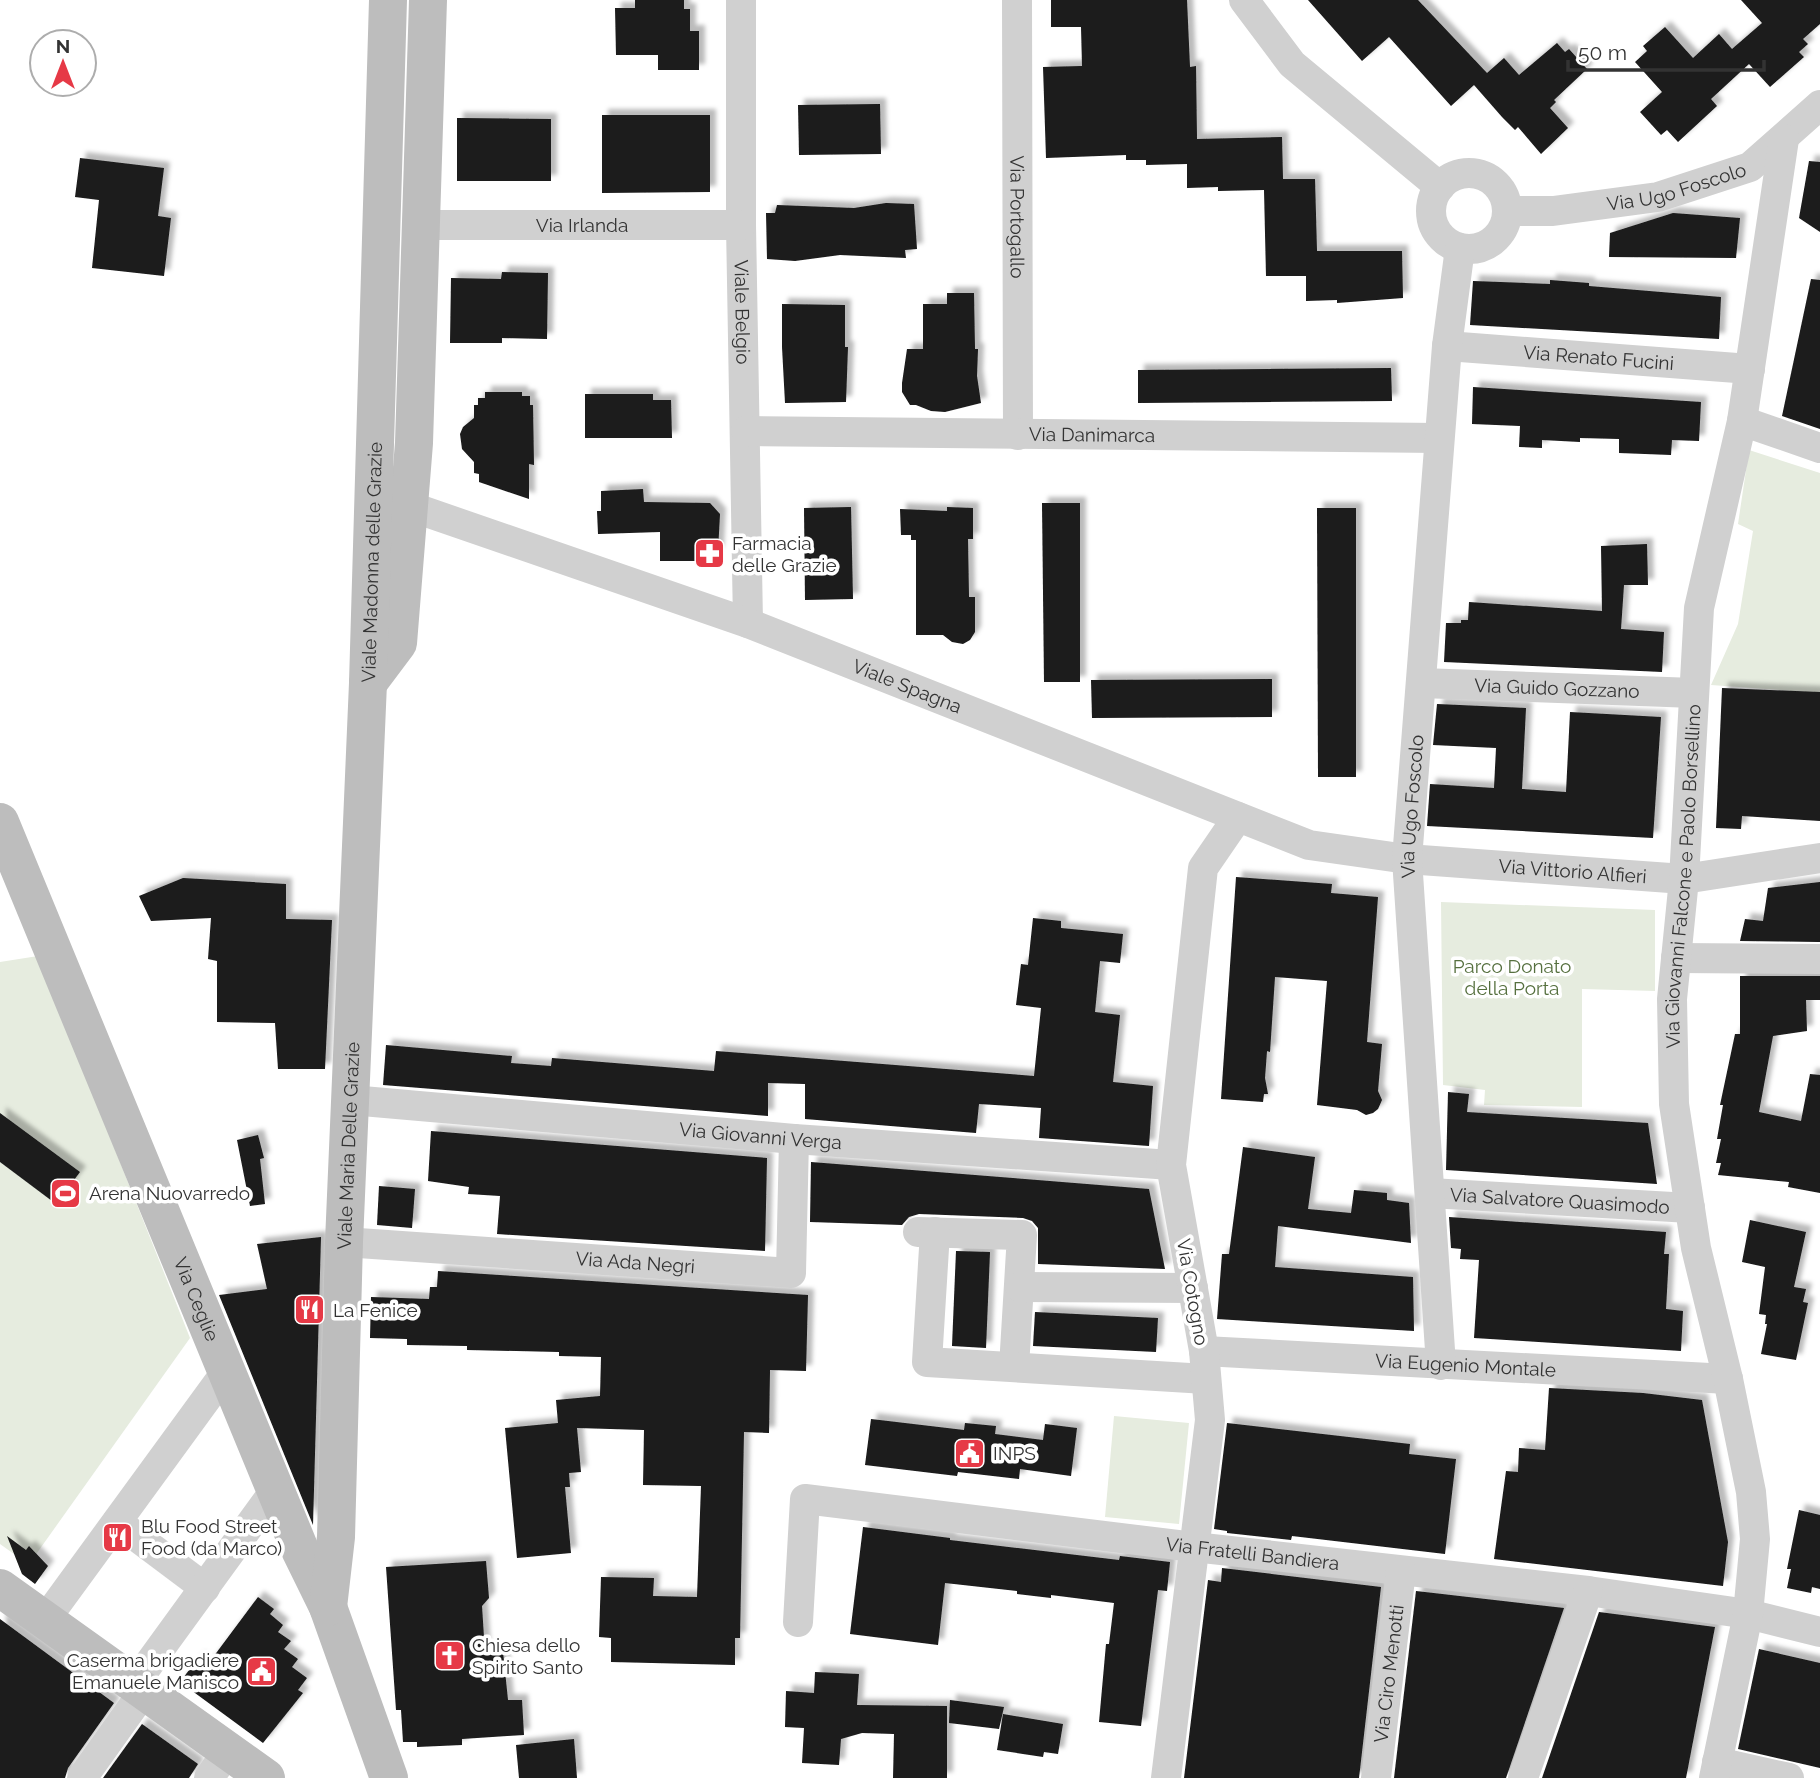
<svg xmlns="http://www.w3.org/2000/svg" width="1820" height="1778" font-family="Raleway,sans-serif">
<defs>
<filter id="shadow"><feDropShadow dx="6" dy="-6" stdDeviation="2" flood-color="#0004"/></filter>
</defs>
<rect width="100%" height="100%" fill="#fff"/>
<g fill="#e6ecdf">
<polygon points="1749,450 1820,473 1820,693 1711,685 1738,624 1753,531 1738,524"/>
<polygon points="1441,902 1655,910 1655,991 1582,989 1582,1107 1484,1105 1485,1090 1443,1085"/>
<polygon points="38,956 190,1338 22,1574 14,1554 0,1544 0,962"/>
<polygon points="1114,1416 1189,1423 1179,1524 1105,1517"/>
</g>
<g fill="#1a1a1a" filter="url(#shadow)">
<polygon points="635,0 684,0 684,9 690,9 690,31 699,31 699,70 658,70 658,55 616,55 615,8 635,8"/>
<polygon points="1051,0 1187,0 1190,67 1196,66 1197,139 1282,137 1283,179 1315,179 1317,251 1402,251 1403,298 1337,303 1337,300 1306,301 1306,276 1266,276 1264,190 1218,191 1218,187 1187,188 1187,164 1146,165 1146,160 1126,160 1126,155 1046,158 1043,67 1082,66 1081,27 1051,27"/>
<polygon points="1308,0 1418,0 1487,73 1504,58 1519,75 1557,43 1565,52 1569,49 1587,69 1554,100 1556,102 1550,108 1568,128 1541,154 1518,127 1515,130 1502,117 1474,85 1451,106 1389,37 1362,61"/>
<polygon points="1741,0 1820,0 1820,24 1803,39 1808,44 1799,52 1804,57 1770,87 1749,64 1711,99 1717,106 1678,142 1667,130 1661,135 1640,112 1662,92 1635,62 1647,51 1643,46 1665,27 1693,58 1719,34 1732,49 1762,23"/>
<polygon points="880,104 881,154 799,155 798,105"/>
<polygon points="602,115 710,115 710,192 602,193"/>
<polygon points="457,118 551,119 551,181 457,181"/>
<polygon points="80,158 164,168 158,216 171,218 164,276 92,268 99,200 75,197"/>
<polygon points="1809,161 1820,162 1820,232 1799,218"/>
<polygon points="886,203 914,204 917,249 905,250 906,258 840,255 795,261 767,259 766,213 775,213 777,205 854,208"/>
<polygon points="1673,213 1740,218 1736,258 1609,257 1610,233"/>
<polygon points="502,272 548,273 547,339 502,338 502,343 450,343 451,278 501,279"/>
<polygon points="1811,279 1820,280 1820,429 1782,416"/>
<polygon points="1550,280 1589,283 1589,286 1721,297 1719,339 1470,325 1473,281 1550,284"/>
<polygon points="947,293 974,293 975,349 978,349 977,376 981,403 945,412 931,411 916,405 910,405 902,392 902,383 907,349 923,349 923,304 947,304"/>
<polygon points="782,304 845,305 845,347 848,347 846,402 785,403 782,347"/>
<polygon points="1391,368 1392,401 1138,403 1138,370"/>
<polygon points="1473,387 1701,402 1699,441 1672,440 1671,455 1619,453 1619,439 1580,438 1580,442 1542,440 1542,448 1519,447 1520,426 1472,424"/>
<polygon points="485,392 522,392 522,396 530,396 530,405 533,405 534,465 529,464 529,499 479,482 479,474 474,473 474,462 462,449 460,434 463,427 474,418 474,405 478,405 478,398 485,398"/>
<polygon points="585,394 653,394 653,400 671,400 672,438 585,438"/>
<polygon points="643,489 644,502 710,503 720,514 718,551 711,561 660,561 660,532 598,534 597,511 601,511 601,491"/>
<polygon points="1042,503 1080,503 1080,682 1044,682"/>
<polygon points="851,507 853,599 805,600 804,508"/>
<polygon points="947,507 973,508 973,539 968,539 969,597 975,597 975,632 970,640 963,644 952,642 943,635 916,635 916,540 911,540 911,535 901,535 900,509 947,511"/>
<polygon points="1317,508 1356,508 1356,777 1318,777"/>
<polygon points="1647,544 1648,585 1624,585 1621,629 1664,632 1662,672 1444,662 1446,623 1461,623 1461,620 1468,620 1469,602 1602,611 1601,546"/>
<polygon points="1272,679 1272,717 1092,718 1091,680"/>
<polygon points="1722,688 1820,692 1820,821 1742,816 1741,829 1716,828"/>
<polygon points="1437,704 1526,708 1522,789 1566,792 1570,712 1661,717 1653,838 1427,826 1430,784 1494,788 1496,748 1433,745"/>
<polygon points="1236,877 1332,884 1331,893 1378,897 1367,1042 1382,1044 1378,1091 1382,1100 1378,1109 1373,1113 1366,1115 1357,1110 1317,1105 1327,981 1275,977 1270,1052 1267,1051 1265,1078 1268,1094 1264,1094 1263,1102 1221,1099"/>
<polygon points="183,878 286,884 286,919 332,920 325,1069 278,1069 275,1023 217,1022 217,961 208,959 211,918 151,921 139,896"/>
<polygon points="1820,882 1820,942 1740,941 1745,919 1763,921 1768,888"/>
<polygon points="1033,918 1061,921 1061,928 1123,934 1120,963 1100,961 1095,1012 1120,1015 1113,1082 1153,1086 1149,1146 1039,1138 1041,1108 979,1104 976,1133 805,1119 805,1084 768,1083 768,1116 383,1085 386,1045 512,1056 511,1063 551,1066 552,1058 714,1071 716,1051 1034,1076 1041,1008 1016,1005 1021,964 1028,965"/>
<polygon points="1740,976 1820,976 1820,1000 1806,1000 1807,1031 1773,1036 1759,1112 1801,1121 1810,1074 1820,1075 1820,1193 1788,1187 1789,1182 1718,1175 1721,1163 1716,1163 1721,1139 1717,1139 1723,1105 1720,1105 1735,1034 1740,1034"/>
<polygon points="1448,1092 1469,1094 1467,1112 1648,1123 1657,1184 1446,1170"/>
<polygon points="0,1113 80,1172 56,1204 0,1162"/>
<polygon points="431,1131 767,1158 765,1251 497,1234 500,1196 468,1194 469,1187 428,1181"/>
<polygon points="258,1135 264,1158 260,1159 265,1204 250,1206 237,1140"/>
<polygon points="1243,1147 1315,1157 1308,1209 1351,1213 1354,1190 1387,1193 1387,1200 1409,1203 1411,1243 1278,1226 1275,1267 1413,1277 1414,1331 1217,1319 1222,1254 1229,1254"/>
<polygon points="811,1162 1149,1189 1165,1269 1038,1264 1038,1228 1032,1221 1023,1218 919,1214 909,1217 902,1225 810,1222"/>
<polygon points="379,1186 415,1189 412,1228 377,1225"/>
<polygon points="1449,1217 1666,1232 1664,1254 1669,1254 1666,1309 1683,1311 1681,1351 1474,1338 1479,1260 1460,1259 1461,1249 1451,1248"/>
<polygon points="1750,1220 1806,1232 1794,1287 1806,1289 1803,1302 1808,1303 1796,1360 1761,1354 1767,1324 1765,1324 1766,1315 1759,1314 1765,1267 1742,1262"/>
<polygon points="321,1237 313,1525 219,1295 267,1289 257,1244"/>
<polygon points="956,1251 990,1252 986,1348 952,1346"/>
<polygon points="438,1271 808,1295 806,1371 770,1370 769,1433 744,1432 740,1638 735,1638 735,1665 611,1662 611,1638 599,1637 601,1577 654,1578 653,1596 697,1597 701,1486 643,1485 644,1430 577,1428 581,1472 569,1473 570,1487 565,1487 571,1553 517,1558 505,1428 558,1423 556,1400 600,1396 601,1357 559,1356 559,1352 467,1350 467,1346 407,1345 407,1339 370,1338 371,1297 429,1299 430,1287 437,1287"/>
<polygon points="1035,1312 1158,1318 1156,1352 1033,1346"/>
<polygon points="1549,1388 1643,1393 1702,1400 1728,1542 1723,1586 1494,1559 1506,1471 1518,1472 1519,1448 1545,1450"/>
<polygon points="871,1419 964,1430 965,1423 996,1426 995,1434 1043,1440 1045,1424 1077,1428 1071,1476 1020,1469 1019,1479 958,1472 957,1476 865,1465"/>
<polygon points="1227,1423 1410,1444 1409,1454 1456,1459 1445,1554 1292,1536 1291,1540 1227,1533 1227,1531 1214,1529"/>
<polygon points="1799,1510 1820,1515 1820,1589 1812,1587 1811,1593 1787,1588 1791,1569 1787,1569"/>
<polygon points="863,1527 950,1538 950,1540 1119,1560 1120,1556 1170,1562 1167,1591 1158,1590 1141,1726 1099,1722 1106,1644 1109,1644 1114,1603 1051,1595 1051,1598 1017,1594 1017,1591 945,1583 938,1645 850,1634"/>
<polygon points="7,1536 26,1550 29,1546 48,1566 35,1584 22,1574"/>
<polygon points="486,1561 489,1598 482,1606 485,1653 503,1652 508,1700 522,1700 524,1735 462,1739 462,1745 417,1747 417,1742 403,1742 401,1710 396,1710 386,1567"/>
<polygon points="1222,1568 1381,1587 1359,1778 1184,1778 1208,1580 1221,1582"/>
<polygon points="1416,1591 1564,1608 1506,1778 1394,1778"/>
<polygon points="258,1597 274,1609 270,1614 283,1625 278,1632 291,1641 284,1649 298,1659 292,1667 307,1678 298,1690 303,1693 263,1743 180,1682 199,1657 208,1664"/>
<polygon points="1599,1612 1715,1627 1686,1778 1542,1778"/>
<polygon points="0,1619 114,1703 68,1768 65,1778 0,1778"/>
<polygon points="1759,1649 1820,1663 1820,1768 1738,1749"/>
<polygon points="815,1672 859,1674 857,1705 947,1706 947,1778 893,1778 894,1734 862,1733 841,1739 839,1765 802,1763 804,1728 785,1727 786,1691 814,1693"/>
<polygon points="950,1700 1004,1707 999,1729 949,1723"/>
<polygon points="1003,1714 1063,1724 1058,1754 1044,1752 1043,1757 997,1750"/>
<polygon points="142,1724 198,1764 189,1778 103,1778"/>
<polygon points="574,1739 577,1778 519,1778 516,1745"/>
</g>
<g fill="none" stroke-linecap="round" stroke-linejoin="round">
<g stroke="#d0d0d0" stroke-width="30">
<path id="s1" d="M741,0V225L748,623"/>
<path id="s2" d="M1017,0L1018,435"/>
<polyline points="1244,0 1292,64 1440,187"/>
<circle cx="1469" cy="211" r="38"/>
<path id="s3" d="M1509,211H1553L1658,197L1750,167L1820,105"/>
<path id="s4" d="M421,225H741"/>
<path id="s5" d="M1447,346L1750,369"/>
<polyline points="1742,421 1820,448"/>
<path id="s6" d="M746,431L1439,438"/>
<path id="s7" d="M409,506L748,623L1309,845L1407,859L1684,879L1820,858"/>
<path id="s8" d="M1421,683L1694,693"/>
<polyline points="1676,958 1820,959"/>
<path id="s9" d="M351,1100L794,1139L1171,1165"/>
<path id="s10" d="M1430,1193L1690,1208"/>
<polyline points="918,1232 1022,1235 1014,1367"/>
<polyline points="935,1232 927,1362 1206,1379"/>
<path id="s11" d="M344,1242L791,1273L794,1139"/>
<polyline points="1020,1287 1193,1288"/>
<path id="s12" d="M1204,1351L1728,1379"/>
<path id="s13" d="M1441,1365L1407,859L1447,346L1460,248"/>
<polyline points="117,1522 205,1588"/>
<polyline points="45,1620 226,1372"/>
<path id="s14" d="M798,1622L805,1499L1194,1547L1588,1591L1748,1614L1820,1632"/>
<polyline points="135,1683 276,1489"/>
<polyline points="1717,1762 1789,1778"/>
<polyline points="82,1778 144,1691"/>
<polyline points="209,1778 228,1751"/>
<polyline points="1166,1778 1210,1420 1204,1351 1171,1165 1203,868 1238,817"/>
<path id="s15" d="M1376,1778L1401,1571"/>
<polyline points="1523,1778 1588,1591"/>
<path id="s16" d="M1714,1778L1748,1614L1755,1539L1751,1492L1728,1379L1696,1248L1674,1104L1672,999L1684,879L1699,608L1742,421L1784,139"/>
</g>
<g stroke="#bdbdbd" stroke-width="38">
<polyline points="368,683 398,643 414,443 428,0"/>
<path id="s17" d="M0,822L301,1552L328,1607L389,1778"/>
<polyline points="0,1588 266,1778"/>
<path id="s18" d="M328,1607L336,1537L344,1242L368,683L388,0"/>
</g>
</g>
<defs>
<symbol id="pharmacy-square" viewBox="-11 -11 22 22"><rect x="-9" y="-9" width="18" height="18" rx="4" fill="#e63946" stroke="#fff"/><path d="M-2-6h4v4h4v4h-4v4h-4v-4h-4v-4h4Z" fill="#fff"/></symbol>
<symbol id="stadium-square" viewBox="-11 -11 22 22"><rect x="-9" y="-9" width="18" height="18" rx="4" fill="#e63946" stroke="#fff"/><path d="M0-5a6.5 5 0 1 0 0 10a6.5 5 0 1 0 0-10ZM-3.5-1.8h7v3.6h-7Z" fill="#fff"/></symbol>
<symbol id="restaurant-square" viewBox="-11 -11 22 22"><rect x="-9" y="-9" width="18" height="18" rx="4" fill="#e63946" stroke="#fff"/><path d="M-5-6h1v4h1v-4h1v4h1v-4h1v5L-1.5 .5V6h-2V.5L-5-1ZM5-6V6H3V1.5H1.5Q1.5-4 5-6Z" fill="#fff"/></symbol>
<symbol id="civic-square" viewBox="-11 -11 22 22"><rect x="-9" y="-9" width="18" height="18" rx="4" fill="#e63946" stroke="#fff"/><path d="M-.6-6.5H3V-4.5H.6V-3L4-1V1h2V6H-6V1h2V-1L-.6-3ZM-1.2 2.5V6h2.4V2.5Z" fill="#fff"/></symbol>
<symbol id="church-square" viewBox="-11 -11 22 22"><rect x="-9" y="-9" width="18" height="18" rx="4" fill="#e63946" stroke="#fff"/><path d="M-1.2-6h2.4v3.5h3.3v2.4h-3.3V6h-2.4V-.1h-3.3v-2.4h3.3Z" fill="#fff"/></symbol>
</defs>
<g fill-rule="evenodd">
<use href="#pharmacy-square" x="692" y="536" width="35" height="35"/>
<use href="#stadium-square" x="48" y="1176" width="35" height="35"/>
<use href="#restaurant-square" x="292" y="1292" width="35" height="35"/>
<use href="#civic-square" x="952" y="1436" width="35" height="35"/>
<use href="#restaurant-square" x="100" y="1520" width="35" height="35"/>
<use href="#church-square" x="432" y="1638" width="35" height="35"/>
<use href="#civic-square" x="244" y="1654" width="35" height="35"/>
</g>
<g text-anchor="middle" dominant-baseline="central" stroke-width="7" stroke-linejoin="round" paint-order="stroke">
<g font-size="19" fill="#333" stroke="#fff">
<text stroke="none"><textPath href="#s3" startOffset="170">Via Ugo Foscolo</textPath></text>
<text stroke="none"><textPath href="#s2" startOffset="217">Via Portogallo</textPath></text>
<text stroke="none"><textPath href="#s4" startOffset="161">Via Irlanda</textPath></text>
<text stroke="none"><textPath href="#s1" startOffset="312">Viale Belgio</textPath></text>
<text stroke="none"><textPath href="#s5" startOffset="152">Via Renato Fucini</textPath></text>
<text stroke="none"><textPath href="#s6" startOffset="346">Via Danimarca</textPath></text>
<text stroke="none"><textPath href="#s18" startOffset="1046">Viale Madonna delle Grazie</textPath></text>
<text stroke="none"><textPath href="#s7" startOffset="530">Viale Spagna</textPath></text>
<text stroke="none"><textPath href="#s8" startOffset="136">Via Guido Gozzano</textPath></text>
<text stroke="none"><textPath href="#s13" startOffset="560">Via Ugo Foscolo</textPath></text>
<text stroke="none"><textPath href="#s7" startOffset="1227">Via Vittorio Alfieri</textPath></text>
<text stroke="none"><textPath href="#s16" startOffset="914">Via Giovanni Falcone e Paolo Borsellino</textPath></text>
<text stroke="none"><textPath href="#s9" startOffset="411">Via Giovanni Verga</textPath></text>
<text stroke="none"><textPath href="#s18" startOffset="462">Viale Maria Delle Grazie</textPath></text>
<text stroke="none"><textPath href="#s10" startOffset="130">Via Salvatore Quasimodo</textPath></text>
<text stroke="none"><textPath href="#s11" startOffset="292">Via Ada Negri</textPath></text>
<text transform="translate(1193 1292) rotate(80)">Via Cotogno</text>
<text stroke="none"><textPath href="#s17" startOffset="516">Via Ceglie</textPath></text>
<text stroke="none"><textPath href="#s12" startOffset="262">Via Eugenio Montale</textPath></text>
<text stroke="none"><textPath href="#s14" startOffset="574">Via Fratelli Bandiera</textPath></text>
<text stroke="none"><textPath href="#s15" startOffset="105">Via Ciro Menotti</textPath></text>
</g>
<g font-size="19" fill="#333" stroke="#fff" text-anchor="start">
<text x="732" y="543">Farmacia<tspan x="732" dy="22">delle Grazie</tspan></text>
<text x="89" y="1193">Arena Nuovarredo</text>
<text x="333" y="1310">La Fenice</text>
<text x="993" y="1453">INPS</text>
<text x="141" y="1526">Blu Food Street<tspan x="141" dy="22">Food (da Marco)</tspan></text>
<text x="472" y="1645">Chiesa dello<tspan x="472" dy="22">Spirito Santo</tspan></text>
<text x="239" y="1660" text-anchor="end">Caserma brigadiere<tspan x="239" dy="22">Emanuele Manisco</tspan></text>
</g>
<g font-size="19" fill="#56703f" stroke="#fff">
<text x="1512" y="966">Parco Donato<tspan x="1512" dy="22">della Porta</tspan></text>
</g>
</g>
<g transform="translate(63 63)"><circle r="33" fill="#ffffff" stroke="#adadad" stroke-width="2"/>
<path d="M0-5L12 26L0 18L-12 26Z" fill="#e63946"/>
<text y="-10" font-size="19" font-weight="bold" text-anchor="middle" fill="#333333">N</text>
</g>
<path d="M1568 60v10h196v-10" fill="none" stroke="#333333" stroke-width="3.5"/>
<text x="1578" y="60" font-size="21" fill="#333333" stroke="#ffffff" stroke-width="5" paint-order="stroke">50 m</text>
</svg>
